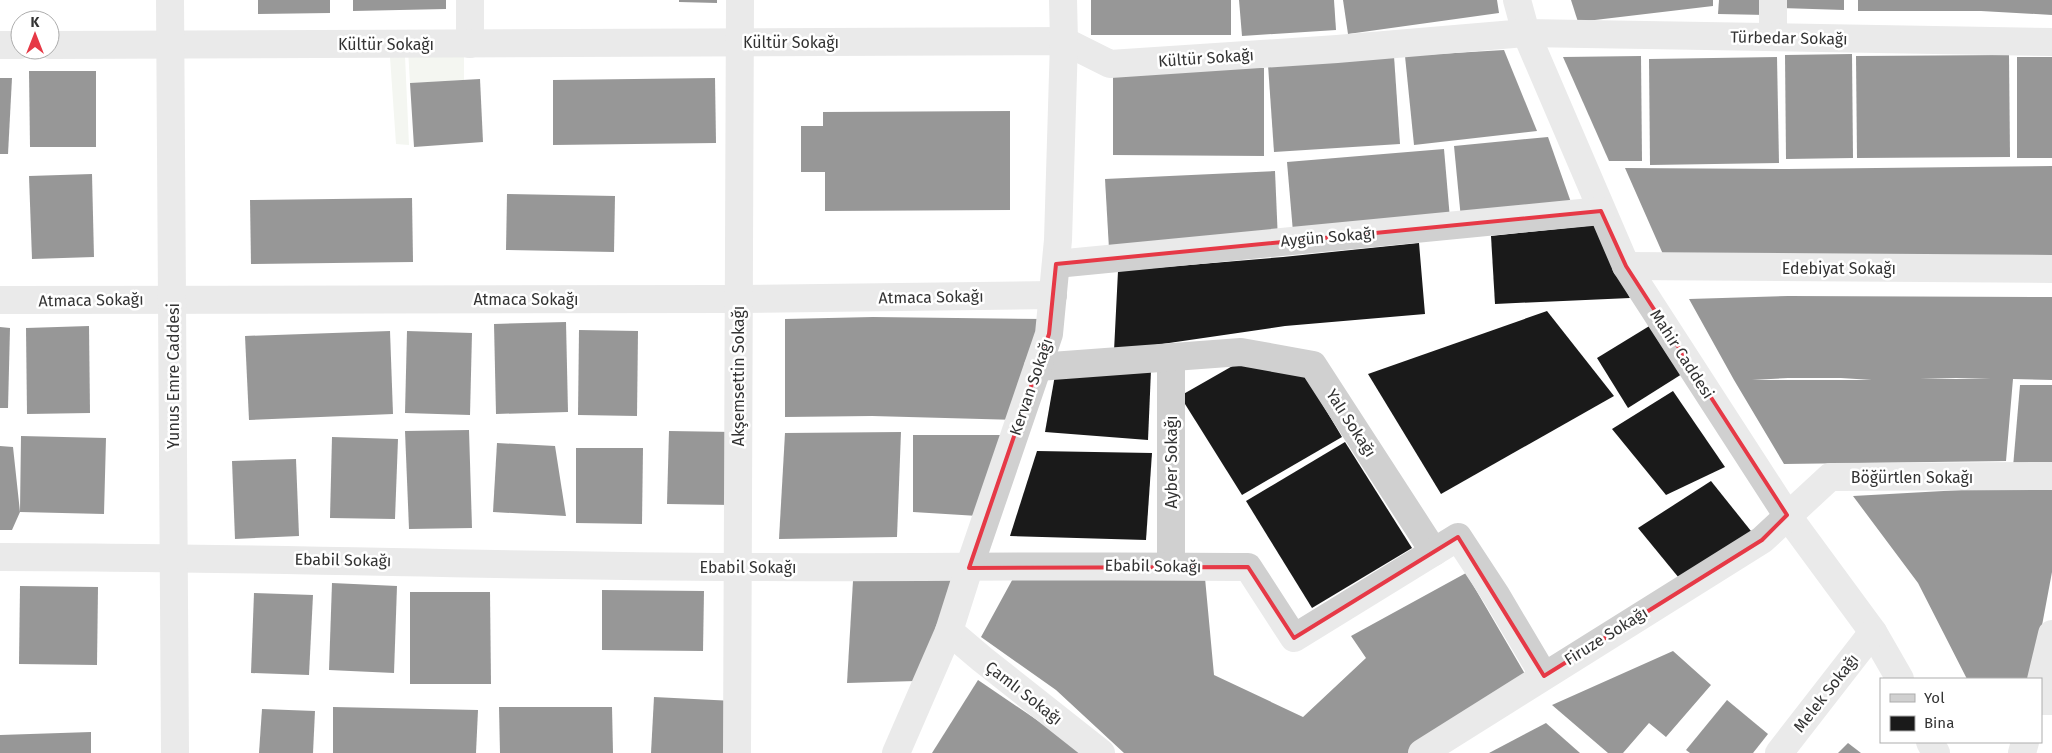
<svg xmlns="http://www.w3.org/2000/svg" width="2052" height="753" font-family="'Fira Sans',sans-serif">
<rect width="100%" height="100%" fill="#fff"/>
<g fill="#e6ecdf">
<polygon points="408,50 464,51 464,80 410,83"/>
<polygon points="405,56 409,145 396,144 390,57"/>
</g>
<g fill="#1a1a1a" fill-rule="evenodd">
<polygon points="258,0 330,0 330,13 258,14"/>
<polygon points="353,0 446,0 446,9 353,11"/>
<polygon points="679,0 717,0 717,3 679,2"/>
<rect x="1091" y="0" width="140" height="35"/>
<polygon points="1239,0 1334,0 1336,30 1242,36"/>
<polygon points="1343,0 1497,0 1499,13 1348,34"/>
<polygon points="1571,0 1713,0 1713,6 1578,22"/>
<polygon points="1719,0 1766,0 1766,15 1718,14"/>
<polygon points="1781,0 1844,0 1844,10 1781,8"/>
<polygon points="1858,0 2052,0 2052,15 1981,11 1858,11"/>
<polygon points="1504,50 1537,131 1414,145 1405,56"/>
<polygon points="1852,54 1853,158 1786,159 1785,55"/>
<polygon points="2009,55 2010,157 1857,158 1856,56"/>
<polygon points="1394,56 1400,144 1274,152 1268,65"/>
<polygon points="1641,56 1642,161 1609,161 1563,57"/>
<polygon points="1777,57 1779,163 1650,165 1649,59"/>
<rect x="2017" y="57" width="35" height="101"/>
<polygon points="1113,67 1264,68 1264,156 1113,155"/>
<polygon points="29,71 96,71 96,147 30,147"/>
<polygon points="0,78 12,78 8,154 0,154"/>
<polygon points="715,78 716,143 553,145 553,80"/>
<polygon points="480,79 483,142 414,147 410,83"/>
<polygon points="1010,111 1010,210 825,211 825,172 801,172 801,126 823,126 823,112"/>
<polygon points="1548,137 1573,208 1461,219 1454,146"/>
<polygon points="1444,149 1450,219 1293,232 1287,162"/>
<polygon points="2052,166 2052,256 1666,261 1625,168 1787,169"/>
<polygon points="1275,171 1278,241 1109,249 1105,179"/>
<polygon points="92,174 94,257 32,259 29,176"/>
<polygon points="507,194 615,196 614,252 506,250"/>
<polygon points="412,198 413,262 251,264 250,200"/>
<polygon points="1596,225 1630,298 1495,304 1491,236"/>
<polygon points="1419,243 1425,314 1285,326 1114,351 1118,271 1283,257"/>
<path d="M1788,296L2052,297V380L2013,379L2006,461L1784,464L1734,380L1689,299ZM1788,378H1841L1872,380H1752ZM1956,378L1991,379H1920Z"/>
<polygon points="1547,311 1614,396 1441,494 1368,374"/>
<polygon points="873,317 1044,319 1020,420 872,416 785,417 785,319"/>
<polygon points="566,322 568,412 496,414 494,324"/>
<polygon points="1651,325 1682,374 1628,408 1597,358"/>
<polygon points="89,326 90,413 27,414 26,328"/>
<polygon points="0,327 10,328 8,408 0,408"/>
<polygon points="579,330 638,331 637,416 578,415"/>
<polygon points="390,331 393,414 249,420 245,336"/>
<polygon points="407,331 472,333 470,415 405,413"/>
<polygon points="1236,364 1305,375 1342,437 1242,495 1180,396"/>
<polygon points="1151,370 1148,440 1045,432 1055,375"/>
<polygon points="2020,385 2052,385 2052,467 2013,467"/>
<polygon points="1673,391 1725,467 1666,495 1612,429"/>
<polygon points="469,430 472,528 409,529 405,431"/>
<polygon points="669,431 734,432 732,505 667,504"/>
<polygon points="901,432 897,537 779,539 785,433"/>
<polygon points="913,435 1004,435 978,516 913,512"/>
<polygon points="21,436 106,438 104,514 20,512 12,530 0,530 0,446 13,447 20,512"/>
<polygon points="332,437 398,439 395,519 330,518"/>
<polygon points="1345,442 1412,548 1312,608 1246,501"/>
<polygon points="497,443 555,446 566,516 493,512"/>
<polygon points="576,448 643,448 642,524 576,523"/>
<polygon points="1037,451 1152,453 1146,540 1010,536"/>
<polygon points="296,459 299,536 235,539 232,461"/>
<polygon points="1711,481 1755,536 1679,578 1638,528"/>
<polygon points="2052,485 2052,572 2032,679 1967,679 1918,583 1853,496"/>
<polygon points="1016,573 1205,578 1214,675 1303,717 1366,658 1351,636 1466,573 1525,674 1425,739 1408,753 1124,753 1056,690 981,637"/>
<polygon points="957,577 916,681 847,683 853,581"/>
<polygon points="332,583 397,586 394,673 329,670"/>
<polygon points="20,586 98,587 97,665 19,664"/>
<polygon points="602,590 704,591 703,651 602,650"/>
<polygon points="410,592 490,592 491,684 410,684"/>
<polygon points="254,593 313,595 309,675 251,673"/>
<polygon points="1673,651 1711,685 1666,737 1649,723 1623,753 1608,753 1552,705"/>
<polygon points="978,680 1053,731 1083,753 932,753"/>
<polygon points="654,697 734,701 732,753 651,753"/>
<polygon points="1727,700 1768,734 1753,753 1690,753 1686,750"/>
<polygon points="333,707 478,710 476,753 333,753"/>
<polygon points="499,707 612,707 613,753 500,753"/>
<polygon points="262,709 315,711 313,753 259,753"/>
<polygon points="1546,723 1580,753 1489,753"/>
<polygon points="91,732 91,753 0,753 0,735"/>
<polygon points="1848,743 1861,753 1838,753"/>
</g>
<g fill="none" stroke-linecap="round" stroke-linejoin="round">
<g stroke="#d0d0d0" stroke-width="28">
<polyline points="470,0 470,44"/>
<polyline points="1517,0 1526,33 1626,266 1787,515 1873,632 1900,679"/>
<polyline points="1773,37 1773,0"/>
<polyline points="0,45 20,45"/>
<polyline points="50,45 1064,41 1110,64 1337,49 1526,33 2052,42"/>
<polyline points="1056,264 1601,211"/>
<polyline points="1626,266 2052,269"/>
<polyline points="0,300 738,299 1053,295"/>
<polyline points="1171,358 1171,566"/>
<polyline points="1038,367 1241,352 1313,365 1434,552"/>
<path d="M0,557C247,557 493,566 740,567C910,568 1079,565 1248,567L1294,638L1458,537L1496,595L1544,676"/>
<polyline points="949,631 982,659 1101,753"/>
<polyline points="2041,701 2052,701"/>
<polyline points="1930,742 1936,753"/>
<polyline points="737,753 740,0"/>
<polyline points="896,753 949,631 969,568 1049,334 1058,240 1064,41 1063,0"/>
<polyline points="1422,753 1762,540 1830,477 2052,476"/>
<polyline points="1779,753 1873,632"/>
</g>
<g stroke="#d0d0d0" stroke-width="28">
<polyline points="170,0 175,753"/>
<polyline points="2041,680 2052,634"/>
<polyline points="2022,753 2025,742"/>
</g>
</g>
<path d="M0 0H2052V753H0ZM1601,211L1626,266L1787,515L1762,540L1544,676L1458,537L1294,638L1248,567L969,568L1049,334L1056,264Z" fill="#fff" fill-opacity=".55" fill-rule="evenodd"/>
<path fill="none" stroke="#e63946" stroke-width="4" stroke-linejoin="round" d="M1601,211L1626,266L1787,515L1762,540L1544,676L1458,537L1294,638L1248,567L969,568L1049,334L1056,264Z"/>
<g text-anchor="middle" dominant-baseline="central" stroke-width="5" stroke-linejoin="round" paint-order="stroke">
<g font-size="16" fill="#333" stroke="#fff">
<text transform="translate(1789 38) rotate(1)">Türbedar Sokağı</text>
<text x="791" y="42">Kültür Sokağı</text>
<text x="386" y="44">Kültür Sokağı</text>
<text transform="translate(1206 58) rotate(-4)">Kültür Sokağı</text>
<text transform="translate(1328 237) rotate(-5)">Aygün Sokağı</text>
<text x="1839" y="268">Edebiyat Sokağı</text>
<text transform="translate(931 297) rotate(-1)">Atmaca Sokağı</text>
<text x="526" y="299">Atmaca Sokağı</text>
<text transform="translate(91 300) rotate(-1)">Atmaca Sokağı</text>
<text transform="translate(1682 354) rotate(57)">Mahir Caddesi</text>
<text transform="translate(173 376) rotate(-90)">Yunus Emre Caddesi</text>
<text transform="translate(738 376) rotate(-90)">Akşemsettin Sokağı</text>
<text transform="translate(1031 387) rotate(-71)">Kervan Sokağı</text>
<text transform="translate(1351 423) rotate(57)">Yalı Sokağı</text>
<text transform="translate(1171 462) rotate(-90)">Ayber Sokağı</text>
<text x="1912" y="477">Böğürtlen Sokağı</text>
<text transform="translate(343 560) rotate(1)">Ebabil Sokağı</text>
<text transform="translate(1153 566) rotate(1)">Ebabil Sokağı</text>
<text x="748" y="567">Ebabil Sokağı</text>
<text transform="translate(1606 636) rotate(-32)">Firuze Sokağı</text>
<text transform="translate(1024 693) rotate(38)">Çamlı Sokağı</text>
<text transform="translate(1826 693) rotate(-52)">Melek Sokağı</text>
</g>
</g>
<rect x="1880" y="678" width="162" height="65" fill="#ffffff" stroke="#adadad"/>
<rect x="1890" y="694" width="25" height="8" fill="#d0d0d0" stroke="#adadad"/>
<text x="1924" y="703" font-size="15" fill="#333333">Yol</text>
<rect x="1890" y="716" width="25" height="15" fill="#1a1a1a" stroke="#adadad"/>
<text x="1924" y="728" font-size="15" fill="#333333">Bina</text>
<g transform="translate(35 35)"><circle r="24" fill="#ffffff" stroke="#adadad"/>
<path d="M0-4L9 19L0 12L-9 19Z" fill="#e63946"/>
<text y="-8" font-size="14" font-weight="bold" text-anchor="middle" fill="#333333">K</text>
</g>
</svg>
